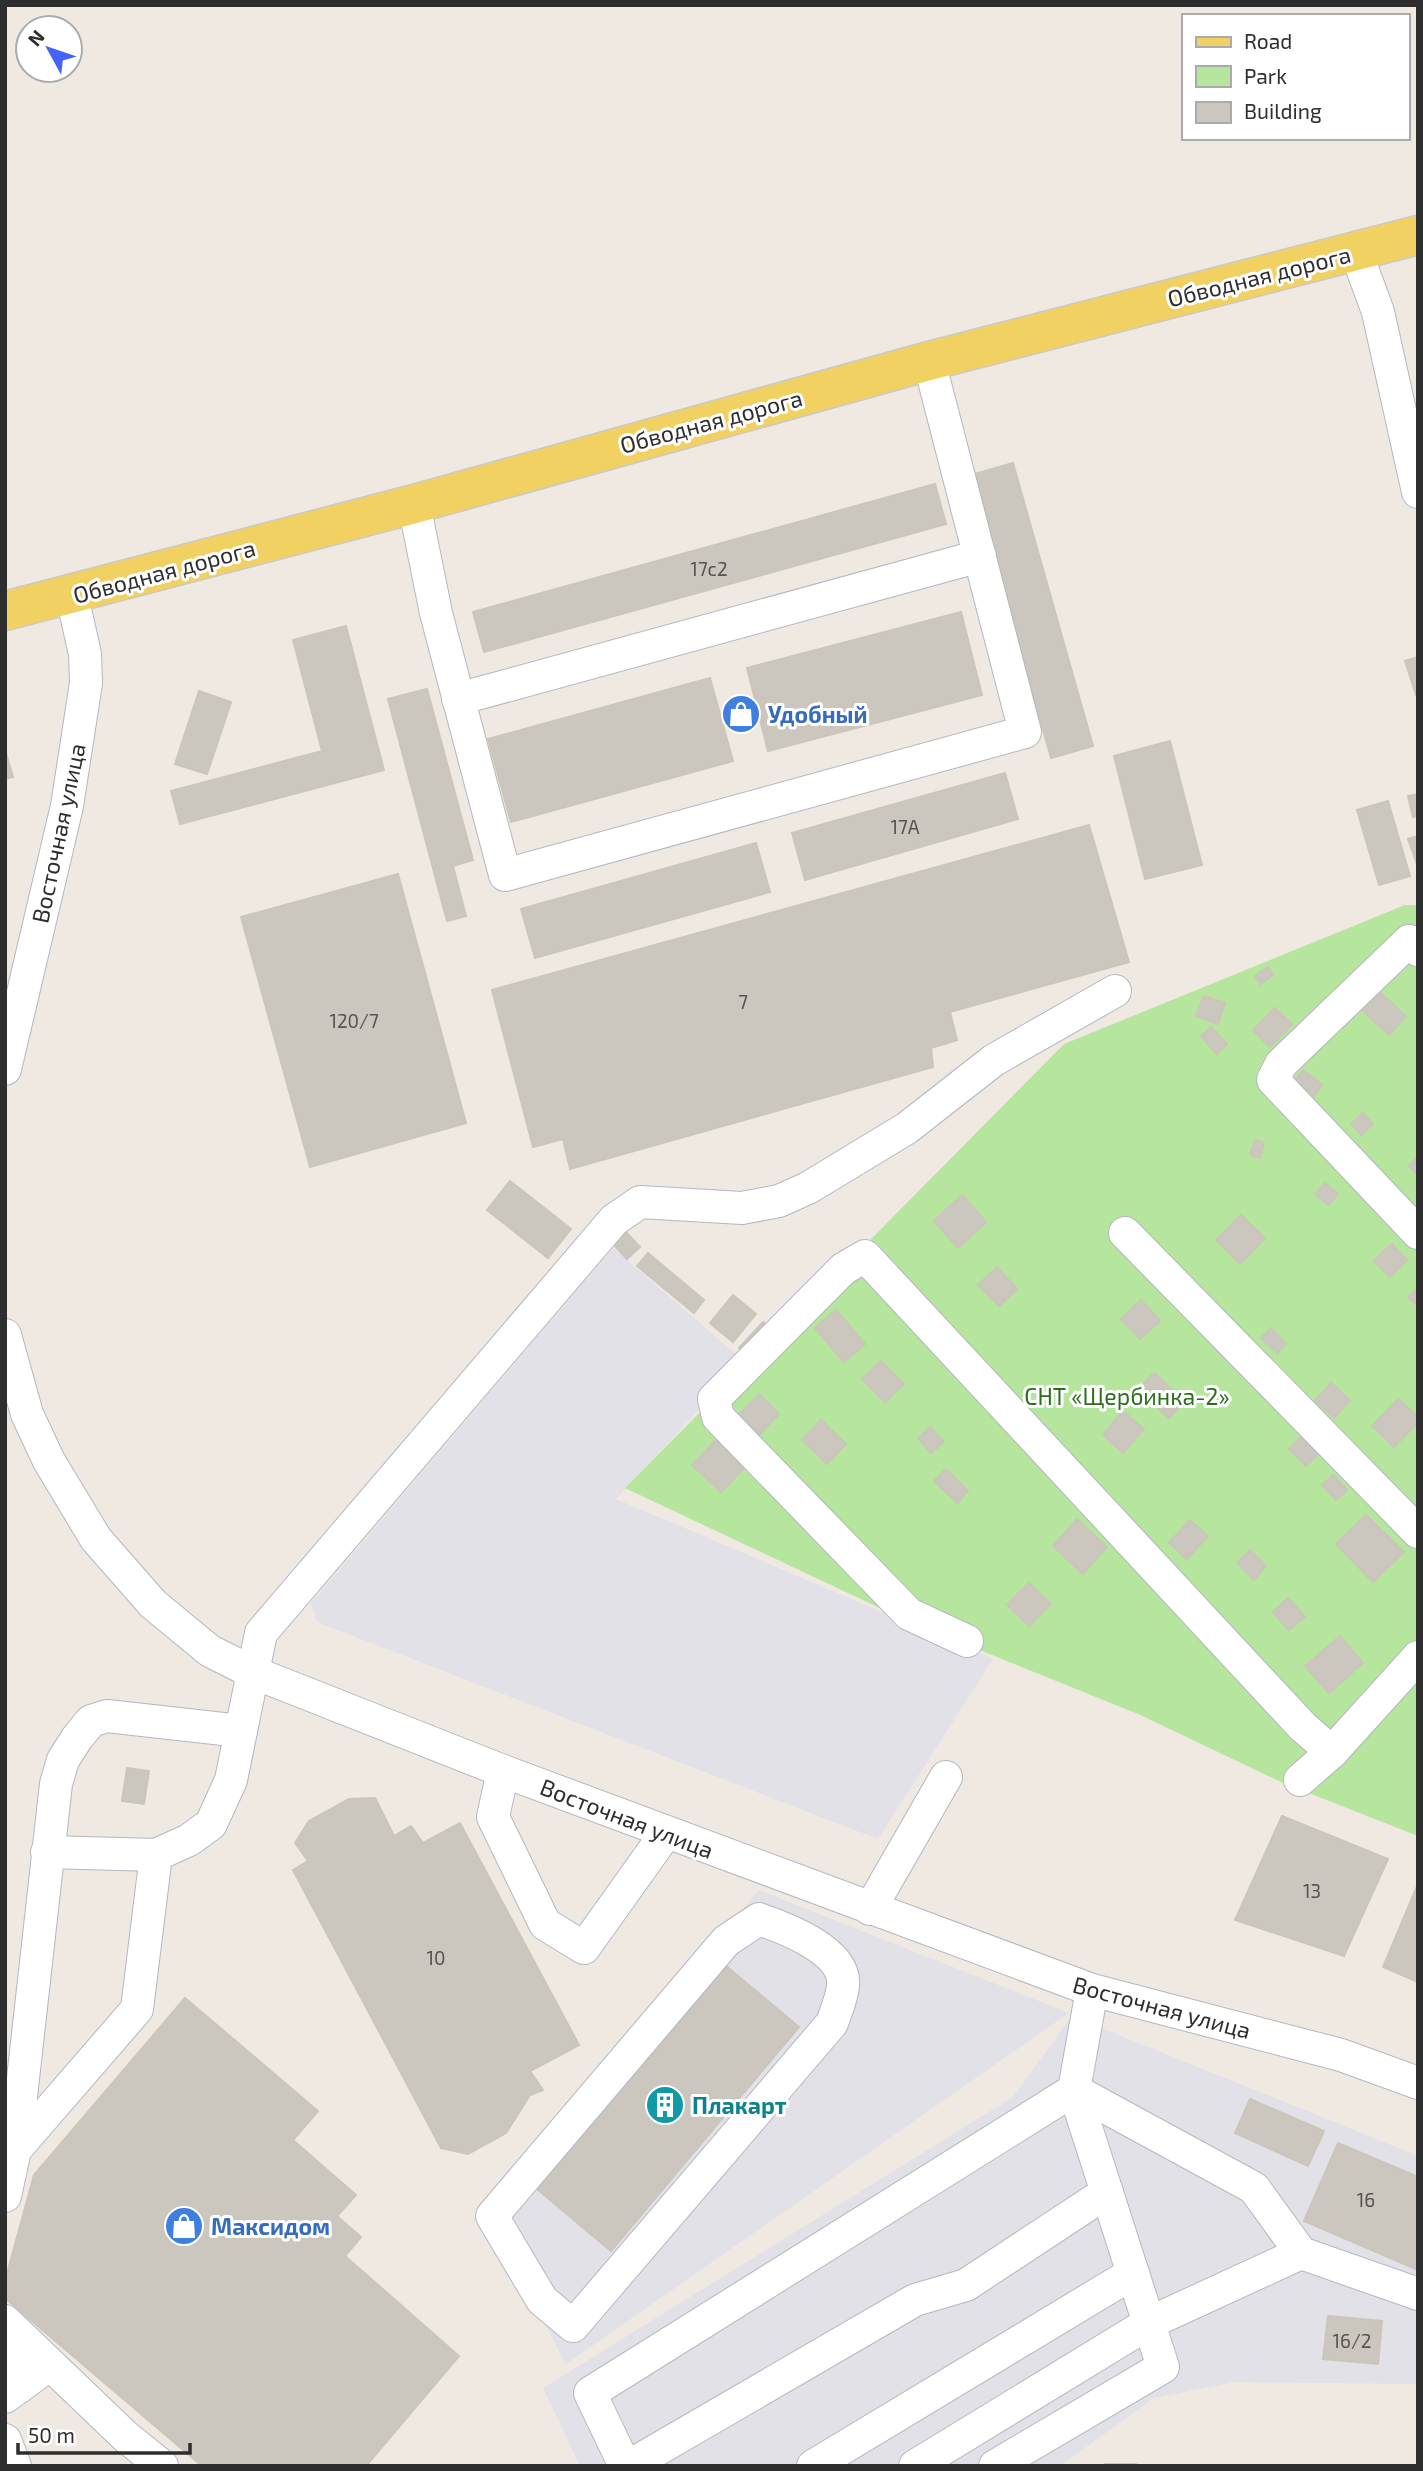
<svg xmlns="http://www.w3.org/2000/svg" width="1423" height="2471" font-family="'Exo 2',sans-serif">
<rect width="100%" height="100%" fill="#efe9e1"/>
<g fill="#e3e1e8">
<polygon points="613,1248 744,1361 616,1499 993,1659 878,1839 317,1622 311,1603"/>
<polygon points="759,1890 1069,2013 566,2364 483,2209"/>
<polygon points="1072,2016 1418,2156 1418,2384 1235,2382 1154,2398 1060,2466 580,2466 543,2388 1013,2097"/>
</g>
<polygon fill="#b6e59e" points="1405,905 1418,905 1418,1836 1281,1782 1138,1714 903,1619 625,1488 1064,1044"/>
<g fill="#cbc7bf" stroke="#cbc5ba" stroke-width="2">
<polygon points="1013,463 1093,746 1051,758 971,475"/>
<polygon points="935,484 946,524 484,652 473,612"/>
<polygon points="961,612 982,695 768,751 747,668"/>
<polygon points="346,626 384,770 180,824 171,791 322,751 293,640"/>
<polygon points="1418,657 1418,695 1416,695 1405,661"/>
<polygon points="710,678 733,761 511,822 488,739"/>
<polygon points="427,689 473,860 453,866 466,916 447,921 388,699"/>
<polygon points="199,691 231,702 207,774 175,764"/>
<polygon points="1170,741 1202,865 1145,879 1114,756"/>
<polygon points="5,750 13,777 5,779"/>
<polygon points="1005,773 1018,819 805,880 792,833"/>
<polygon points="1418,794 1418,816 1413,817 1408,796"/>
<polygon points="1388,801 1410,876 1379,885 1357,810"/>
<polygon points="1089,825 1129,962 950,1012 957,1040 931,1048 933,1067 570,1169 563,1139 533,1147 492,990"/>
<polygon points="1418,836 1418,867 1408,839"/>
<polygon points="756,843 770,892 535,958 521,909"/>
<polygon points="398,874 466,1123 310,1167 241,917"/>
<polygon points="1268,967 1273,975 1260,984 1255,976"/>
<polygon points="1380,993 1406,1016 1389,1035 1363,1011"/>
<polygon points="1204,996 1225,1003 1218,1024 1196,1016"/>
<polygon points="1275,1008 1292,1024 1270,1047 1253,1030"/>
<polygon points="1211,1027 1227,1044 1217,1054 1201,1036"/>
<polygon points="1303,1070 1322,1085 1314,1096 1295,1081"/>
<polygon points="1363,1113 1373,1124 1361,1135 1351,1124"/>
<polygon points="1255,1140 1264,1143 1260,1158 1250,1155"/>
<polygon points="1418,1156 1418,1175 1409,1166"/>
<polygon points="510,1181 571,1229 548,1258 487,1210"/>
<polygon points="1325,1183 1338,1194 1328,1205 1315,1194"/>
<polygon points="962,1195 986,1222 958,1248 934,1221"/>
<polygon points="1241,1215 1265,1238 1240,1264 1216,1240"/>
<polygon points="625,1231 640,1247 627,1259 612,1243"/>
<polygon points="1392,1244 1407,1260 1390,1277 1374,1261"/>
<polygon points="648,1253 704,1300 694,1313 637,1266"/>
<polygon points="997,1267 1017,1289 999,1306 978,1285"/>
<polygon points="1418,1287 1418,1306 1408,1298"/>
<polygon points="733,1295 756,1314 733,1342 710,1323"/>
<polygon points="1141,1300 1160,1321 1140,1339 1121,1319"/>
<polygon points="836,1310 865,1344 844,1362 815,1328"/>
<polygon points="763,1322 773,1330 749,1357 739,1348"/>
<polygon points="1271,1328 1286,1344 1277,1353 1261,1338"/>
<polygon points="881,1361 904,1384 885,1402 862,1379"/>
<polygon points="1154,1373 1185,1401 1169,1418 1138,1390"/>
<polygon points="1331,1383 1350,1400 1334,1418 1315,1400"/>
<polygon points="759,1394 779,1414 760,1434 739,1415"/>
<polygon points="1398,1399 1418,1417 1418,1422 1394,1447 1372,1426"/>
<polygon points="1123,1411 1144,1429 1123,1453 1103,1435"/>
<polygon points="821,1420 846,1444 827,1464 802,1440"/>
<polygon points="930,1427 944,1442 931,1453 918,1438"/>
<polygon points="1301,1437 1318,1454 1306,1466 1289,1449"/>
<polygon points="718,1438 746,1466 721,1492 692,1465"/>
<polygon points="946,1469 968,1491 957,1503 934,1481"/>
<polygon points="1333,1475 1347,1490 1336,1500 1322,1485"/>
<polygon points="1366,1515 1404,1552 1373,1582 1336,1544"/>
<polygon points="1077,1519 1107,1547 1083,1574 1053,1546"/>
<polygon points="1190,1520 1208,1536 1187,1559 1169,1543"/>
<polygon points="1250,1550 1266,1566 1254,1580 1237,1563"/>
<polygon points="1029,1583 1051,1604 1029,1626 1007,1605"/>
<polygon points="1288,1598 1305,1617 1289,1630 1273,1612"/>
<polygon points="1340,1636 1363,1663 1329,1693 1305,1666"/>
<polygon points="127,1768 149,1771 144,1804 122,1801"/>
<polygon points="375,1798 394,1836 411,1826 423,1843 460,1823 579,2045 530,2071 543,2090 530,2095 506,2133 468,2154 441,2148 293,1870 308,1861 295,1843 309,1821 349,1799"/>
<polygon points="1282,1816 1388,1859 1344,1956 1235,1920"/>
<polygon points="1418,1884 1418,1982 1383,1967"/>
<polygon points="719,1960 799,2027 611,2251 531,2184"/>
<polygon points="185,1998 318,2111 293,2140 356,2195 337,2216 361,2237 345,2256 459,2356 366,2466 202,2466 5,2298 5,2281 34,2175"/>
<polygon points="1250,2099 1324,2131 1308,2166 1235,2133"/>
<polygon points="1338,2143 1418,2177 1418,2270 1304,2221"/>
<polygon points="1328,2316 1382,2321 1378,2364 1323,2359"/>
<polygon points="1105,2464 1136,2464 1137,2466 1103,2466"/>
</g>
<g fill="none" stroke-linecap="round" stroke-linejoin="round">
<defs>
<g id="minor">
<polyline points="1356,252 1378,312 1418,492"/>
<polyline points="414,504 436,613 505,875 1025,732 929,361"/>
<polyline points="458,699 980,556"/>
<polyline points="1418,950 1409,941 1281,1064 1273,1080 1418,1233"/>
<polyline points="5,1069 67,806 86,683 85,654 72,596"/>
<polyline points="1125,1233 1418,1532"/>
<polyline points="5,1335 27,1414 49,1461 96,1539 153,1604 210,1651 252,1672 503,1771 1092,1990 1341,2055 1418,2083"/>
<polyline points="967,1641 909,1614 718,1417 714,1399 843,1269 865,1256 1303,1727 1332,1752"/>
<polyline points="503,1771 493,1817 545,1924 584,1948 666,1833"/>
<polyline points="1300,1780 1332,1752 1418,1657"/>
<polyline points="47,1852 156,1855 189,1840 211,1824 231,1780 261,1633 614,1220 640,1202 742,1208 779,1201 808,1188 907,1128 994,1060 1115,991"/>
<polyline points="870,1909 946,1777"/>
<path d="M759,1919C785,1928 847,1951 843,1986C842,1998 836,2011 832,2023L573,2326L542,2300L492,2216L726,1941Z"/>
<polyline points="1074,2090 1254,2188 1301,2253 1418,2294"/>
<polyline points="15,2150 137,2009 156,1855"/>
<polyline points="5,2196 15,2150 56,1784 63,1760 77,1738 91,1721 107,1716 241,1731"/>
<polyline points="5,2321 125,2436 162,2466"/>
<polyline points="5,2353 19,2387"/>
<polyline points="5,2397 49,2365"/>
<polyline points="5,2440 15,2466"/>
<polyline points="625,2466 590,2393 1074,2090"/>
<polyline points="629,2466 915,2300 966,2285 1107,2192"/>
<polyline points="813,2466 1133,2273"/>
<polyline points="915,2466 1149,2323 1301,2253"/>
<polyline points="995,2466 1163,2367 1074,2090 1092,1990"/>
</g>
<polyline id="major" points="5,611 414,504 929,361 1418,235"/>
</defs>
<use href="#minor" stroke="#b4b7c1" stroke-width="34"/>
<use href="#major" stroke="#c9c9c9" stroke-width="41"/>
<use href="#minor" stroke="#fff" stroke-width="32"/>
<use href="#major" stroke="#f2d163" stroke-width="38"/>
</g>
<defs>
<symbol id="shop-disc" viewBox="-11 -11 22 22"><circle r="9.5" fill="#3f7fe0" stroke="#fff"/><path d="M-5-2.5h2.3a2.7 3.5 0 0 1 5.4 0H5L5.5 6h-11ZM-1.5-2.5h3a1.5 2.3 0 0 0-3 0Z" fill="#fff"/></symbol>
<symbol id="building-disc" viewBox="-11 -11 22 22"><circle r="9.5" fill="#0f9aa8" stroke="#fff"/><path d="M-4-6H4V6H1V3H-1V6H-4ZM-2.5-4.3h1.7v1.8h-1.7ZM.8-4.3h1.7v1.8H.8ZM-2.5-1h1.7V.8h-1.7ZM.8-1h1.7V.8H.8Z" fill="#fff"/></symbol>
</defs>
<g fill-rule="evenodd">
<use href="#shop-disc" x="719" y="692" width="44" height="44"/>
<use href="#building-disc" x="643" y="2083" width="44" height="44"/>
<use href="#shop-disc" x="162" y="2204" width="44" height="44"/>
</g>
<g text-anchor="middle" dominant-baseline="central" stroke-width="6" stroke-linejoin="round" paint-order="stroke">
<g font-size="19" fill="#555452">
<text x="709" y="568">17с2</text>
<text x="905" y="826">17А</text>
<text x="743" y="1001">7</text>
<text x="354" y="1020">120/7</text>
<text x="1312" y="1890">13</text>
<text x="436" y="1957">10</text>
<text x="1366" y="2199">16</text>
<text x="1352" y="2340">16/2</text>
</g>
<g font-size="23" fill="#2e2e2e" stroke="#fff">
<text transform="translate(1259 276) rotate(-14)">Обводная дорога</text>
<text transform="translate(711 421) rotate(-15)">Обводная дорога</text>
<text transform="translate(164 571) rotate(-15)">Обводная дорога</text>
<text transform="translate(58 833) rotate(-78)">Восточная улица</text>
<text transform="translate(627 1818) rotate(21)">Восточная улица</text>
<text transform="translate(1162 2007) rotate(15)">Восточная улица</text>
</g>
<g font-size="23" font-weight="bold" fill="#366cbe" stroke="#fff" text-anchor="start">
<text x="768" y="714">Удобный</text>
<text x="211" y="2226">Максидом</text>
</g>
<g font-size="23" fill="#2c6e1b" stroke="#fff">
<text x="1127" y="1396">СНТ «Щербинка-2»</text>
</g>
<g font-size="23" font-weight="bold" fill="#0d838f" stroke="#fff" text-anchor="start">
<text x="692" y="2105">Плакарт</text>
</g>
</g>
<rect width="1423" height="2471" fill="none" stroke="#2e2e2e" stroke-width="14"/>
<rect x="1182" y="14" width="228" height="126" fill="#ffffff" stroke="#ababab" stroke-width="2"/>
<rect x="1196" y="37" width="35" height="10" fill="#f2d163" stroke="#ababab" stroke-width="2"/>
<text x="1244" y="49" font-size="21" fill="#2e2e2e">Road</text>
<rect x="1196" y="66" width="35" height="21" fill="#b6e59e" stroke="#ababab" stroke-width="2"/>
<text x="1244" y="84" font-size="21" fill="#2e2e2e">Park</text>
<rect x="1196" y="102" width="35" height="21" fill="#cbc7bf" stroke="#ababab" stroke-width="2"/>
<text x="1244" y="119" font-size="21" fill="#2e2e2e">Building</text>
<g transform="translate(49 49) rotate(310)"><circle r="33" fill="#ffffff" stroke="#ababab" stroke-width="2"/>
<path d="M0-5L12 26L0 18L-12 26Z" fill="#4264fb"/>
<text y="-10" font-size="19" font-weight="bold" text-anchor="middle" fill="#2e2e2e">N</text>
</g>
<path d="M18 2443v10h172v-10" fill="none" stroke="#2e2e2e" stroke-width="3.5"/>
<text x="28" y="2443" font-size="21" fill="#2e2e2e" stroke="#ffffff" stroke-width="5" paint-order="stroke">50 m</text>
</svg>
